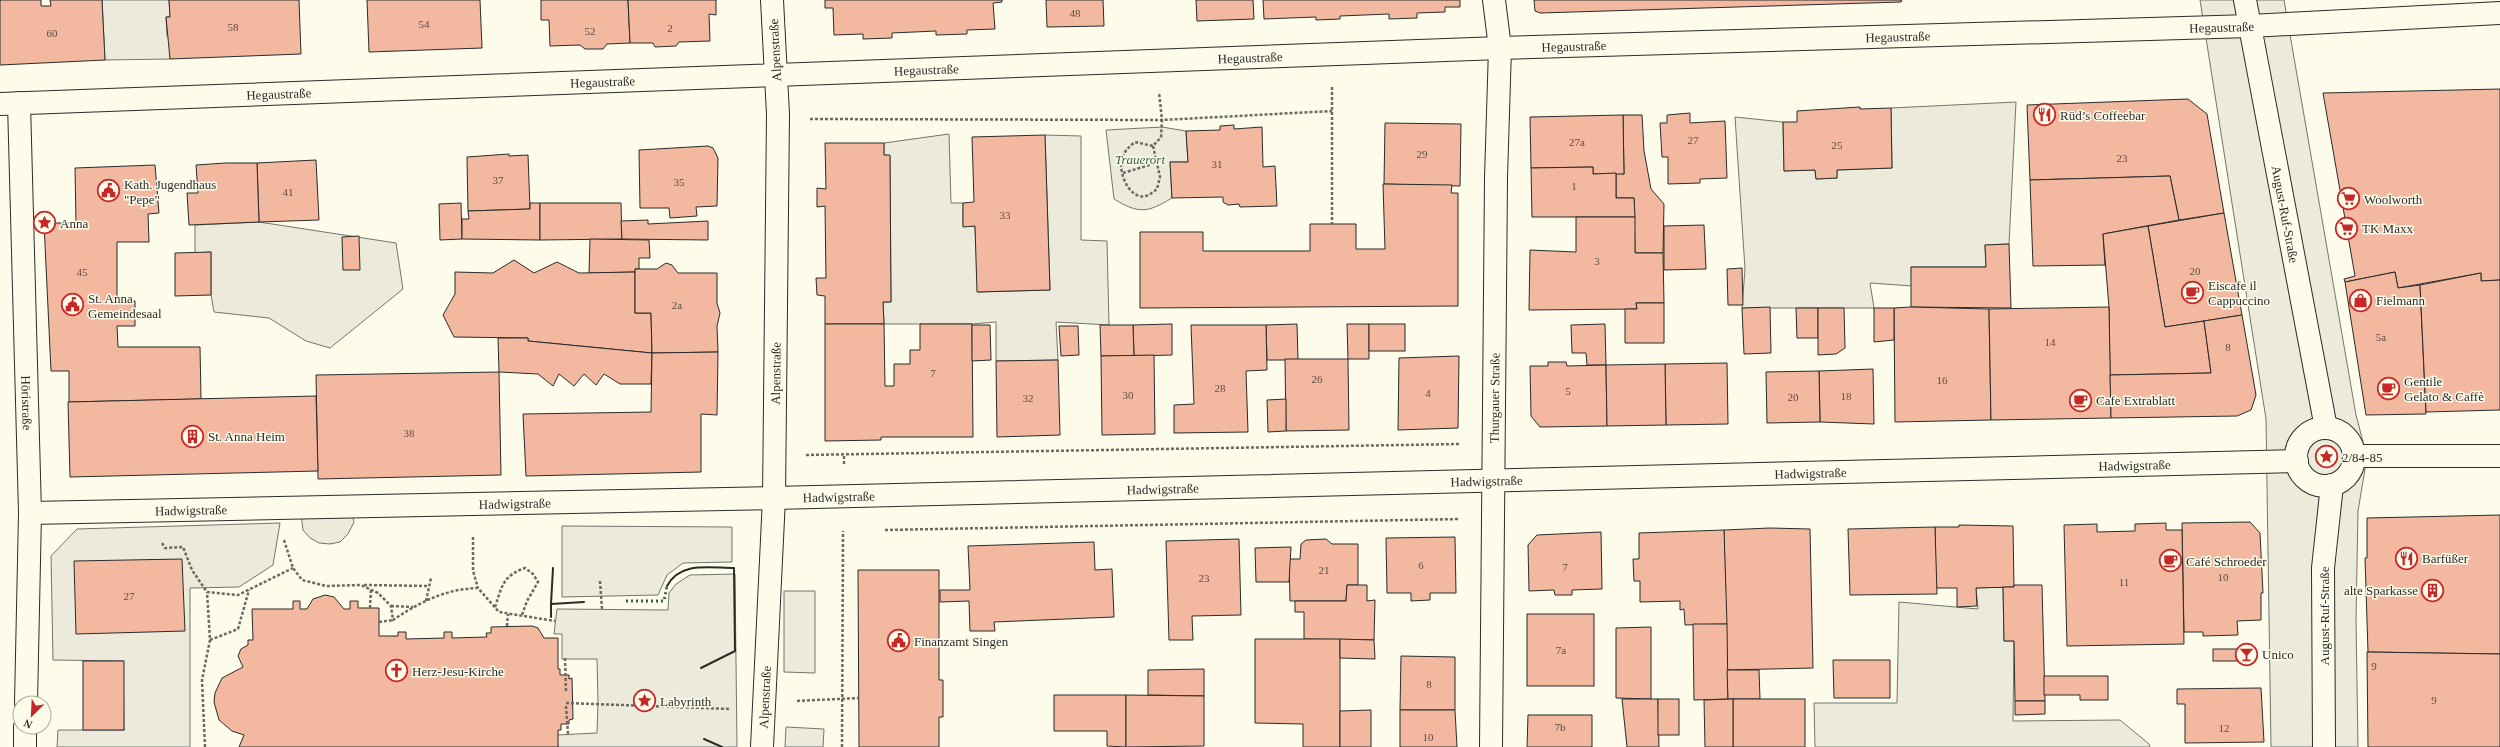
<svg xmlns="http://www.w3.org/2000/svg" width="2500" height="747" font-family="Georgia,serif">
<rect width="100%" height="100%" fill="#fdfbea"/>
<g fill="#ecebdb" stroke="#74746e">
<polygon points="102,0 169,0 170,17 166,17 167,36 170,36 170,59 105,60"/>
<polygon points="2016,102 2009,244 1985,245 1986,267 1911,267 1912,286 1870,283 1874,308 1742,308 1745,269 1735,117 1783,122 1784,171 1815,170 1816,179 1837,178 1837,170 1892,168 1891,108"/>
<path d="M1162,127L1186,131L1188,162H1170L1172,198C1147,213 1139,214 1114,199L1106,130Z"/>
<polygon points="949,134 951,203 963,203 963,226 975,226 978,292 1050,290 1045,135 1081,136 1081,240 1107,241 1109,325 1056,322 1058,360 996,361 996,322 972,324 884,324 883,302 891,302 890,156 884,155 884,143"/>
<polygon points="259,222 396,243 403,289 330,348 306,341 269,318 214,312 211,295 211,252 195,253 195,225"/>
<polygon points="280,523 273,565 239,587 190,588 190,747 57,747 58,730 124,730 123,661 53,660 51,556 77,529"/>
<polygon points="2003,587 2004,641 2014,641 2013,721 2120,720 2149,744 2150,747 1815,747 1814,703 1897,703 1899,602 1978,609 1976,588"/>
</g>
<g fill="#eceadb" stroke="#74746e">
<polygon points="2200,0 2284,0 2356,415 2367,457 2358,511 2356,619 2358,747 2271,747 2266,419"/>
<polygon points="352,513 354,522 348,534 340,542 330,544 319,543 310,538 303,530 301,515"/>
<polygon points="562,526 732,527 732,562 683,563 667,575 658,595 562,597"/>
<polygon points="735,574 737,747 558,747 557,735 597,733 598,703 597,659 562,659 562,634 554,634 557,609 668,610 669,593 676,584 690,575"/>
<polygon points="784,591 815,591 815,673 784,672"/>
<polygon points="786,727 824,729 823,747 785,747"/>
</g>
<g fill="#f2b8a0" stroke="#2b2b2b">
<polygon points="0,0 41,0 41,6 51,6 50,0 102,0 105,60 0,65"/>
<polygon points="169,0 299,0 301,54 170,59 166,17 170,17"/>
<polygon points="367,0 480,0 482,48 369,52"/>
<polygon points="541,0 628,0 630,43 607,44 603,49 585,49 580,45 550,46 549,20 541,20"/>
<polygon points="628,0 716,0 716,15 709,14 710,41 679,42 676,46 655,47 653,43 630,43"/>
<polygon points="825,0 1002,0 1002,2 993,3 995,29 967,30 967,34 936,35 936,31 892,33 892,38 863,39 863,34 834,35 833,8 825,8"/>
<polygon points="1046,0 1103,0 1104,26 1047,27"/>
<polygon points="1196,0 1253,0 1254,19 1197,21"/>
<polygon points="1263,0 1460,0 1460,7 1445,7 1445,12 1417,13 1417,18 1389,19 1389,14 1340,16 1340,19 1316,20 1316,17 1264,19"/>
<polygon points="1534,0 1902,0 1901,2 1540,13 1535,11"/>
<polygon points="2500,89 2500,280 2481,281 2481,273 2398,288 2395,272 2345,282 2344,279 2355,276 2323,93"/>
<polygon points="2188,99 2207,114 2224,213 2179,220 2170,176 2030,180 2027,105"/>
<polygon points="1860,107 1860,109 1891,108 1892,168 1837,170 1837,178 1816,179 1815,170 1784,171 1783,122 1797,122 1797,111"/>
<polygon points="1690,113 1690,123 1725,121 1727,178 1700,179 1700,183 1668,184 1668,157 1662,157 1660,123 1667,123 1667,115"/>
<polygon points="1623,115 1642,115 1644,151 1651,189 1664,204 1663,253 1635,253 1634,198 1616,198 1616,173 1624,174"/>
<polygon points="1623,115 1624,174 1593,174 1593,167 1531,168 1530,117"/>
<polygon points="1385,123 1461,124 1460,186 1384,184"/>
<polygon points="1234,125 1234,129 1262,127 1263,167 1275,166 1277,206 1240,207 1239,204 1228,205 1223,202 1223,197 1172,198 1170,162 1188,162 1186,131 1220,130 1220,126"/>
<polygon points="1045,135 1050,290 977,292 975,226 963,227 963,203 974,202 972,137"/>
<polygon points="825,143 884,143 884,155 890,155 891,302 883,302 884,324 825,324 825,296 817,295 816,278 826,278 825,206 817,207 817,188 826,189"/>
<polygon points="708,146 713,148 718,158 717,206 696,207 697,216 670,218 669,208 640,208 639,150"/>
<polygon points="509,154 509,156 528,155 530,209 468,211 467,157"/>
<polygon points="316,160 319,220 259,222 257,163"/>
<polygon points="226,163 257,163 259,222 189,225 187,193 198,193 196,165"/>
<polygon points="155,165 159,213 148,214 149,242 117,242 117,301 135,301 135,326 117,326 118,347 200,347 201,399 69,402 69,371 51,371 44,223 76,223 75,168"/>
<polygon points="1593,167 1593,174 1616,173 1616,198 1634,198 1635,217 1532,217 1531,168"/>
<polygon points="2170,176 2179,220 2103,234 2105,265 2033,266 2030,180"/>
<polygon points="1383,184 1452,185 1451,193 1458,193 1458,306 1140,308 1140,232 1203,232 1203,251 1310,251 1310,224 1356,224 1356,249 1385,249"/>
<polygon points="461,203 462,239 440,240 439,204"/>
<polygon points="530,203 540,203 540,240 462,239 462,219 469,219 468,211 530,209"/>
<polygon points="540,203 621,203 622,239 540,240"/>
<polygon points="2224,213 2242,315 2165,327 2148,226"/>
<polygon points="1576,217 1635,217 1635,253 1663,253 1664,303 1636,303 1637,309 1529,310 1530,250 1576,252"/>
<polygon points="648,220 648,224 708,221 708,240 622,239 621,221"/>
<polygon points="1704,225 1706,269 1664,270 1664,226"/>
<polygon points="2148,226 2165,327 2204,321 2211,373 2110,375 2109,307 2103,234"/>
<polygon points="359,236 360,270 343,270 342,237"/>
<polygon points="590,239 649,240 650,258 639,258 639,269 635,269 635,272 589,273"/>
<polygon points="2009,244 2011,308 1911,307 1911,267 1986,267 1985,245"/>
<polygon points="211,252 211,295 175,296 175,253"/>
<polygon points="514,260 534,273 557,262 579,273 635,272 635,313 651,313 652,353 528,341 528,338 454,337 443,315 455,294 455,272 493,273"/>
<polygon points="666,263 672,265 678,273 717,273 717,303 720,313 717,326 718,352 652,353 651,313 635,313 635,269 657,269"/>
<polygon points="1742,268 1743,305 1728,305 1727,269"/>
<polygon points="2395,272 2398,288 2420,285 2426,414 2366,415 2345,282"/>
<polygon points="2481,273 2481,281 2500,280 2500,410 2426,412 2420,285"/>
<polygon points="1636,303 1664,303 1664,343 1625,343 1625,309 1637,309"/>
<polygon points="1770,307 1771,353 1744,354 1742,308"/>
<polygon points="1911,307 1989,309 1991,420 1895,422 1894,308"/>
<polygon points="2109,307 2111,418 1991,420 1989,309"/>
<polygon points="1796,308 1818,308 1818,338 1797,338"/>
<polygon points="1818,308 1844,308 1845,348 1836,354 1818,355"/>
<polygon points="1874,308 1894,308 1894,340 1874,342"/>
<polygon points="2242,315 2256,395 2251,410 2237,416 2111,418 2110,375 2211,373 2204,321"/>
<polygon points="825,324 884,324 885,386 894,386 894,364 910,364 910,350 920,350 920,324 972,324 973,437 881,437 881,440 825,441"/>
<polygon points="1172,324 1172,355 1134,356 1133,325"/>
<polygon points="1297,324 1298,360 1267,360 1266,325"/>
<polygon points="1347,324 1369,324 1369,359 1348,359"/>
<rect x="1369" y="324" width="36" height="27"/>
<polygon points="1605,324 1606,365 1587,365 1586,353 1572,353 1571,325"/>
<polygon points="972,325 990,325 991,360 972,361"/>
<polygon points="1100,325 1133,325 1134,356 1101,356"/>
<polygon points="1191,325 1266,325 1267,370 1246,371 1248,432 1174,433 1174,405 1194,404"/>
<polygon points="1059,326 1078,326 1079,355 1061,356"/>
<polygon points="498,338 528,338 528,341 652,353 651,384 620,384 604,374 596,385 584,374 574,386 559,374 553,386 538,374 499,372"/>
<polygon points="718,352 717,415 701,414 701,472 526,476 523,414 651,412 652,353"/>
<polygon points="1154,355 1155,434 1102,435 1101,356"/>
<polygon points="1459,356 1458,428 1398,430 1399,358"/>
<polygon points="1285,359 1348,359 1349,430 1286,431"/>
<polygon points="1058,360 1060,435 997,437 996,361"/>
<polygon points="1548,362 1566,362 1567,366 1606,365 1607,426 1540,427 1531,416 1530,366 1548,366"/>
<polygon points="1727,363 1728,424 1666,425 1665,364"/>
<polygon points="1665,364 1666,425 1607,426 1606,365"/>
<polygon points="1873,369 1874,424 1820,422 1819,371"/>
<polygon points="1819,371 1820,422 1767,423 1766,372"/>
<polygon points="499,372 501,475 318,479 316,375"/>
<polygon points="316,396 318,471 70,477 68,402"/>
<polygon points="1286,399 1286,431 1268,432 1267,400"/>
<polygon points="2500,515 2500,654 2368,652 2365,558 2367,558 2367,518"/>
<polygon points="2250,522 2260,533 2263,593 2261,593 2261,620 2237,621 2238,635 2203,636 2203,632 2184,632 2182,523"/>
<polygon points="2166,523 2166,530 2182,530 2184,644 2067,646 2064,525 2097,524 2097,532 2135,531 2135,524"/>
<polygon points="1959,525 2013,526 2014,587 1976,588 1977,606 1957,607 1957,588 1936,588 1935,527 1959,527"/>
<polygon points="1935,527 1937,594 1850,595 1848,529"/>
<polygon points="1770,528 1810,529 1813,668 1727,670 1724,530"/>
<polygon points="1724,530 1727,624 1685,625 1684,609 1680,610 1680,601 1640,602 1640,581 1634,581 1633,559 1639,559 1639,533"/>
<polygon points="1601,532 1602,589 1572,590 1572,595 1555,595 1554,590 1529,591 1528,545 1537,535"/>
<polygon points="1455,537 1456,593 1430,593 1430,600 1411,601 1411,593 1387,593 1386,538"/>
<polygon points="1239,539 1241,615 1192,616 1193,640 1169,640 1166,541"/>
<polygon points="1326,539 1332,544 1358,544 1358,585 1347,585 1346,601 1290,601 1289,559 1300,559 1301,544 1306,540"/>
<polygon points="1094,542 1095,570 1112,569 1114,617 994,622 995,631 970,631 969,601 940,602 940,590 970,590 968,546"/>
<polygon points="1291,547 1289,582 1256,582 1255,548"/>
<polygon points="182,559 185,631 76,634 74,561"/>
<polygon points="858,570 939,570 939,680 943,680 943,717 939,717 939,747 859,747"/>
<polygon points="1347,585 1367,585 1367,601 1375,600 1374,640 1304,639 1304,612 1295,612 1295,601 1346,601"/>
<polygon points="2014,585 2042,585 2045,701 2015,701 2014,641 2004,641 2003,587 2014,587"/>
<polygon points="325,595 334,597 344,609 350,609 350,601 358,601 358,608 379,608 379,636 398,636 398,632 406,632 406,639 444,638 444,632 452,632 452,638 487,637 486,633 491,633 491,627 532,626 538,628 544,638 558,638 558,669 560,669 560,675 569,675 569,679 572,678 573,719 569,720 569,724 561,724 561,730 558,730 558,747 239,747 244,735 232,731 219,720 214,702 215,693 222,678 243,667 238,656 241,649 248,645 248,640 253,640 252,609 293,609 293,601 300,601 300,609 307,609 313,599"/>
<rect x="1527" y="614" width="67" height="72"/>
<polygon points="1693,624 1727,624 1728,699 1694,700"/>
<polygon points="1651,627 1651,699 1616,698 1616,628"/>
<polygon points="1255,639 1340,639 1340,747 1303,747 1303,724 1255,723"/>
<polygon points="1340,639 1374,640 1375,659 1340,658"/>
<rect x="2213" y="649" width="39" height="12"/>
<polygon points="2367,652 2500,654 2500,747 2368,747"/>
<polygon points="1401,656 1455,657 1455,710 1400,710"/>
<polygon points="1833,660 1890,660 1890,698 1834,698"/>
<rect x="83" y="661" width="41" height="69"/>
<polygon points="1204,669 1204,696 1148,695 1148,670"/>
<polygon points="1727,670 1759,670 1760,699 1728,699"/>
<polygon points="2044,676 2108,676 2108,700 2080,700 2080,695 2044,695"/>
<polygon points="2261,688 2264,742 2185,743 2185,704 2177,704 2177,689"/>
<polygon points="1054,695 1126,695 1126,747 1107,746 1107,731 1054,731"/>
<polygon points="1126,695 1204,696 1204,746 1126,747"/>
<polygon points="1622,699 1658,699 1659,747 1627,747"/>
<rect x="1658" y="699" width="21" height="36"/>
<rect x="1733" y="699" width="72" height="48"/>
<polygon points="1733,699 1733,747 1705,747 1704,700"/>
<polygon points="2015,701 2045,701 2045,714 2015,715"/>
<polygon points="1371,710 1371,747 1340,747 1340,711"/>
<polygon points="1400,710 1455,710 1457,747 1400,747"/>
<polygon points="1528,715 1592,715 1592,747 1527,747"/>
</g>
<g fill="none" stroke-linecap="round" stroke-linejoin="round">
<defs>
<g id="minor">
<path id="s1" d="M2245,0L2326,428"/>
<path id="s2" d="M19,103L30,513L26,703"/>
<path id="s3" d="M0,104L1500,48L2250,26L2500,13"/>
<circle cx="2325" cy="457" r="29"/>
<polyline points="2354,456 2500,456"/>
<path id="s4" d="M30,513L774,498L2297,461"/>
<polyline points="25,747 25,727"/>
<path id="s5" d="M762,747L774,498L778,114L772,0"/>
<path id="s6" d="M1491,747L1496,178L1500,48L1494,0"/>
<polyline points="2324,747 2323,568 2332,485"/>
</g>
</defs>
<use href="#minor" stroke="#2b2b2b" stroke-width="24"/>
<g stroke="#6a6964" stroke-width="2.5" stroke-dasharray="3 2" stroke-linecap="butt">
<polyline points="1332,87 1332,224"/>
<polyline points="810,119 1162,120 1159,92"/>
<path d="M1153,146L1160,177L1157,189C1154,191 1150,195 1146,196C1129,200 1118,172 1122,159C1124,151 1129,147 1135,142L1153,146L1161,137L1162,120L1332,111"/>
<polyline points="1123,173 1156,163"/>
<polyline points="806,455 1461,444"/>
<polyline points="844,464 844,454"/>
<polyline points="885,530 1460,519"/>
<polyline points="473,537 473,571 478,588"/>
<path d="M284,540L293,568L302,580L326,586L361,585L378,593L391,606L393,620C420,602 445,589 478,588L499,612L555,621"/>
<polyline points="162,543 165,548 183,547 192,570 207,592 238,595 293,568"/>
<polyline points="600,581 602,609"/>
<polyline points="364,585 429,586"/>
<polyline points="426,601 431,578"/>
<polyline points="391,606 413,607"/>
<path d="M495,607C502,587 502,576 525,568L533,574L538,582L527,601L522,615"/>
<polyline points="370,608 371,589"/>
<polyline points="379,622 393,620"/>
<polyline points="507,626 508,614"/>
<polyline points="210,640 238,629 249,590"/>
<polyline points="565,658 566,692"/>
<polyline points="797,701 858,698"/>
<polyline points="566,703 731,709"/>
<polyline points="566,706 568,734"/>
<polyline points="205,747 202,680 210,640 207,592"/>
<polyline points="842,747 843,531"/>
</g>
<use href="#minor" stroke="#fdfbea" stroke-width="22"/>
<polyline stroke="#34623c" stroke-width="3" stroke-dasharray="2 3" stroke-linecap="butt" points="626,601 664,601 667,586"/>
<g stroke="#2b2b2b" stroke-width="2">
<path d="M667,586C680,561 710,568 734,568L735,651L701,668"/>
<polyline points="551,604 553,568"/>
<polyline points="551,617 551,604 584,602"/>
<polyline points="704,739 722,747"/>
</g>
</g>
<defs>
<symbol id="restaurant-ring" viewBox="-11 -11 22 22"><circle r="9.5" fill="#fdfbea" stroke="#c62828" stroke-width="1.5"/><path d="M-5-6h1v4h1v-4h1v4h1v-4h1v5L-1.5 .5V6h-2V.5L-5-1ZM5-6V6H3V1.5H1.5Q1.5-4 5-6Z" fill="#c62828"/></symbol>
<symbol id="civic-ring" viewBox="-11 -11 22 22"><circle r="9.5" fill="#fdfbea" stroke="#c62828" stroke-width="1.5"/><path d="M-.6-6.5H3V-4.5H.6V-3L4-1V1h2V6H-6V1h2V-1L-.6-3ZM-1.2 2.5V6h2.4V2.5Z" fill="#c62828"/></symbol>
<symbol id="supermarket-ring" viewBox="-11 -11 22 22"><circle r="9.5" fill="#fdfbea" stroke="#c62828" stroke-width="1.5"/><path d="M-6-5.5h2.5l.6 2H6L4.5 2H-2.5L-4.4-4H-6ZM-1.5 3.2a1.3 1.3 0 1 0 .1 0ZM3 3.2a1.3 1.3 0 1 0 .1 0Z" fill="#c62828"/></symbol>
<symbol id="sight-ring" viewBox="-11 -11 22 22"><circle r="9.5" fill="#fdfbea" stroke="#c62828" stroke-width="1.5"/><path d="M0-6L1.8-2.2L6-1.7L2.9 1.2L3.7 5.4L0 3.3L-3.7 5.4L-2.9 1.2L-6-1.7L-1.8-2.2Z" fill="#c62828"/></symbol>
<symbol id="cafe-ring" viewBox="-11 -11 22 22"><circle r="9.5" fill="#fdfbea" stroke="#c62828" stroke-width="1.5"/><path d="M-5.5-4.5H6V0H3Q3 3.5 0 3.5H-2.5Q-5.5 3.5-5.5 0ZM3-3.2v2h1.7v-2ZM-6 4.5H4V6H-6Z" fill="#c62828"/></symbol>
<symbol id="shop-ring" viewBox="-11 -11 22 22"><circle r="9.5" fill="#fdfbea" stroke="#c62828" stroke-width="1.5"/><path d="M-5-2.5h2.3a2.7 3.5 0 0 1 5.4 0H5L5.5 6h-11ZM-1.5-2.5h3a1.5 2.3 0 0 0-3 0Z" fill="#c62828"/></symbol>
<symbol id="building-ring" viewBox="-11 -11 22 22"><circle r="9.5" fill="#fdfbea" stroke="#c62828" stroke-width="1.5"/><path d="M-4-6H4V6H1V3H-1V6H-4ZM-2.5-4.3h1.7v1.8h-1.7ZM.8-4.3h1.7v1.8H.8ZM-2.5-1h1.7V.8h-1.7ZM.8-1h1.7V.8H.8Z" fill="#c62828"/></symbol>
<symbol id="bar-ring" viewBox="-11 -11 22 22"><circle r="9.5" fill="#fdfbea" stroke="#c62828" stroke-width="1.5"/><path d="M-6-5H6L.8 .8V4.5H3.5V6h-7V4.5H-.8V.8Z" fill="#c62828"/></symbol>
<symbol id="church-ring" viewBox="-11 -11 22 22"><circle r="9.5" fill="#fdfbea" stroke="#c62828" stroke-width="1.5"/><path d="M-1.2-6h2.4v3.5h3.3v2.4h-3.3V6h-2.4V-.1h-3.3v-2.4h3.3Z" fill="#c62828"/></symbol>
</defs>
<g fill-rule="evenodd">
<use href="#restaurant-ring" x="2032" y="102" width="25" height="25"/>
<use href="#civic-ring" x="96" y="178" width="25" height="25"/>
<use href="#supermarket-ring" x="2336" y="186" width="25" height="25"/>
<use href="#sight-ring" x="32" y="210" width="25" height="25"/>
<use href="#supermarket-ring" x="2334" y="216" width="25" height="25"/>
<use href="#cafe-ring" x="2180" y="280" width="25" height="25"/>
<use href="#shop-ring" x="2348" y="288" width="25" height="25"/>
<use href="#civic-ring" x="60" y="292" width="25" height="25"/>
<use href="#cafe-ring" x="2376" y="376" width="25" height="25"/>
<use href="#cafe-ring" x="2068" y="388" width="25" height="25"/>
<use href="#building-ring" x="180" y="424" width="25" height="25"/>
<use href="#sight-ring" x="2314" y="444" width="25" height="25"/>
<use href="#restaurant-ring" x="2394" y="546" width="25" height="25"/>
<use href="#cafe-ring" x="2158" y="548" width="25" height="25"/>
<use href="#building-ring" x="2420" y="578" width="25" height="25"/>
<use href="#civic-ring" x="886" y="628" width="25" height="25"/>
<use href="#bar-ring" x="2234" y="642" width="25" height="25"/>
<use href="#church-ring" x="384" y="658" width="25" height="25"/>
<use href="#sight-ring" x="632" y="688" width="25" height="25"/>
</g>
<g text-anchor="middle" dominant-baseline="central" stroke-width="3" stroke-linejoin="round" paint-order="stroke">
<g font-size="11" fill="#5d4e48">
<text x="1075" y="13">48</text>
<text x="424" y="24">54</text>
<text x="233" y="27">58</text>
<text x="670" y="28">2</text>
<text x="590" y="31">52</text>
<text x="52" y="33">60</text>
<text x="1693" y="140">27</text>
<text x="1577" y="142">27a</text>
<text x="1837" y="145">25</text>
<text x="1422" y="154">29</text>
<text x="2122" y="158">23</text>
<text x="1217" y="164">31</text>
<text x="498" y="180">37</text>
<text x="679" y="182">35</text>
<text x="1574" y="186">1</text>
<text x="288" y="192">41</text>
<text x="1005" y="215">33</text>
<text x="1597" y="261">3</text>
<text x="2195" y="271">20</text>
<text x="82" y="272">45</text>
<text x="677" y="305">2a</text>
<text x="2381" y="337">5a</text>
<text x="2050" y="342">14</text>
<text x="2228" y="347">8</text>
<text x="933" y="373">7</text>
<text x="1317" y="379">26</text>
<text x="1942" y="380">16</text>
<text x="1220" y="388">28</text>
<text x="1568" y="391">5</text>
<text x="1428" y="393">4</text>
<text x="1128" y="395">30</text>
<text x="1846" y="396">18</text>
<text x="1793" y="397">20</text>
<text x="1028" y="398">32</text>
<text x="409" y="433">38</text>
<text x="1421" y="565">6</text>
<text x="1565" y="567">7</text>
<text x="1324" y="570">21</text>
<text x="2223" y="577">10</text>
<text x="1204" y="578">23</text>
<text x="2124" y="582">11</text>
<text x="129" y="596">27</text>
<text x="1561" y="650">7a</text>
<text x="2374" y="666">9</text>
<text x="1429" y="684">8</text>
<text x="2434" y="700">9</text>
<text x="1560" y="727">7b</text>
<text x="2224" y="728">12</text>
<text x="1428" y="737">10</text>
</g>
<g font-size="13" fill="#2b2b2b" stroke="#fdfbea">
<text stroke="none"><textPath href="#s3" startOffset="2223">Hegaustraße</textPath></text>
<text stroke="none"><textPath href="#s3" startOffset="1899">Hegaustraße</textPath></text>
<text stroke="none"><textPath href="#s3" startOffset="1575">Hegaustraße</textPath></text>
<text transform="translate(775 50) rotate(-93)">Alpenstraße</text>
<text stroke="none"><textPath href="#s3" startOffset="1251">Hegaustraße</textPath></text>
<text stroke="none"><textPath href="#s3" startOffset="927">Hegaustraße</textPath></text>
<text stroke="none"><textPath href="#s3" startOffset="603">Hegaustraße</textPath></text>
<text stroke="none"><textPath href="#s3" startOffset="279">Hegaustraße</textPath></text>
<text stroke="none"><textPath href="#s1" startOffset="218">August-Ruf-Straße</textPath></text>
<text stroke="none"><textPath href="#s5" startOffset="374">Alpenstraße</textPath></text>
<text stroke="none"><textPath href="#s6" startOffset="349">Thurgauer Straße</textPath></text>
<text stroke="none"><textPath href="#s2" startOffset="300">Höristraße</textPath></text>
<text stroke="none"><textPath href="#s4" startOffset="2105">Hadwigstraße</textPath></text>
<text stroke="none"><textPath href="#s4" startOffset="1781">Hadwigstraße</textPath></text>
<text stroke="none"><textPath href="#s4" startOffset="1457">Hadwigstraße</textPath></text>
<text stroke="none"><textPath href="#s4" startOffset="1133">Hadwigstraße</textPath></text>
<text stroke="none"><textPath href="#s4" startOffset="809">Hadwigstraße</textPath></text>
<text stroke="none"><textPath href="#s4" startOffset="485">Hadwigstraße</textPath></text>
<text stroke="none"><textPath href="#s4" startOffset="161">Hadwigstraße</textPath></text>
<text transform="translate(2324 616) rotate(-90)">August-Ruf-Straße</text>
<text stroke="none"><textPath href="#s5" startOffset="50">Alpenstraße</textPath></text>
</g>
<g font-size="13" fill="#2b2b2b" stroke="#fdfbea" text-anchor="start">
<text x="2060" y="115">Rüd’s Coffeebar</text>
<text x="124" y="184">Kath. Jugendhaus<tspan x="124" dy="15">"Pepe"</tspan></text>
<text x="2364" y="199">Woolworth</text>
<text x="60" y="223">Anna</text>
<text x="2362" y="228">TK Maxx</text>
<text x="2208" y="285">Eiscafe il<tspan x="2208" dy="15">Cappuccino</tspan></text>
<text x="88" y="298">St. Anna<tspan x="88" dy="15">Gemeindesaal</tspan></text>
<text x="2376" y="300">Fielmann</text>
<text x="2404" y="381">Gentile<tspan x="2404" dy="15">Gelato &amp; Caffè</tspan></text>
<text x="2096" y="400">Cafe Extrablatt</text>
<text x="208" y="436">St. Anna Heim</text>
<text x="2342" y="457">2/84-85</text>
<text x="2422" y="558">Barfüßer</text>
<text x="2186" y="561">Café Schroeder</text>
<text x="2418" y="590" text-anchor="end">alte Sparkasse</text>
<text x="914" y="641">Finanzamt Singen</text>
<text x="2262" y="654">Unico</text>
<text x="412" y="671">Herz-Jesu-Kirche</text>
<text x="660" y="701">Labyrinth</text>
</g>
<g font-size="13" font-style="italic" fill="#34623c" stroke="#fdfbea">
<text x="1140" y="159">Trauerort</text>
</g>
</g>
<g transform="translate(32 715) rotate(204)"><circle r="19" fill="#fdfbea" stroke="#a9a89e"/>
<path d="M0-3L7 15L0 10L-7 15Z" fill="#c62828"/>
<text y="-6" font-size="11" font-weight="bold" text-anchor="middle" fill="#2b2b2b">N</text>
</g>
</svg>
